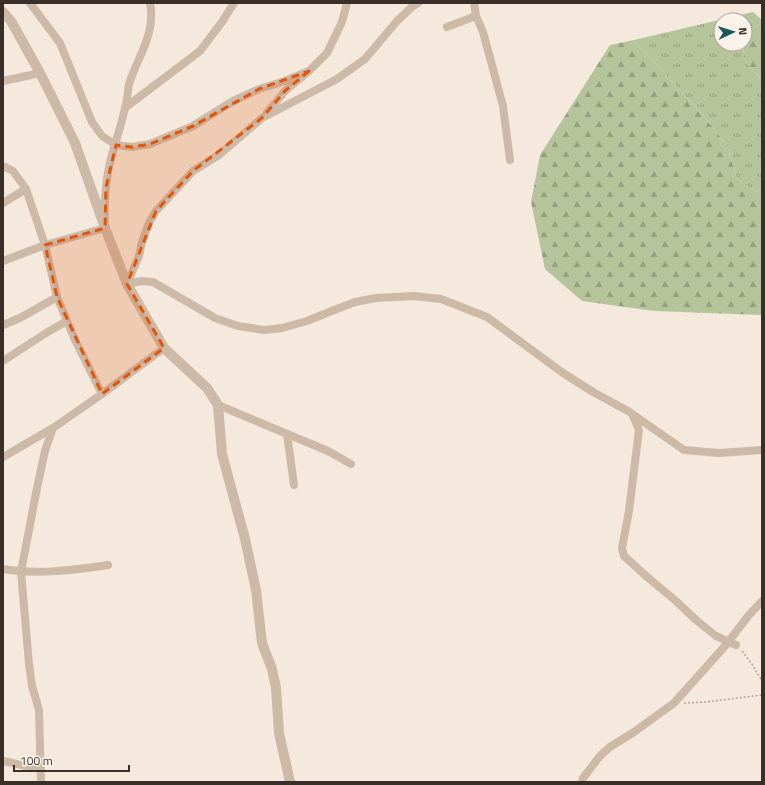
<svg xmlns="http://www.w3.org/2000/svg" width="765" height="785" font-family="'Titillium Web',sans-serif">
<defs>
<pattern id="grass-tufts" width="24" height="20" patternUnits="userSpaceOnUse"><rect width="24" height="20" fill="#b6c49b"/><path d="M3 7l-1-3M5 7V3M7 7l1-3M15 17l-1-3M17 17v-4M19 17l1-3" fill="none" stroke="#95a07e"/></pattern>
<pattern id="forest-firs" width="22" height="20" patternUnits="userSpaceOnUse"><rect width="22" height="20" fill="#b6c49b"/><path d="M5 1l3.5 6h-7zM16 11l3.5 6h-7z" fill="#95a07e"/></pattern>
</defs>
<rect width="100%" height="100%" fill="#f4e9dc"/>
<polygon fill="url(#grass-tufts)" points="753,12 762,20 762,23 745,34 745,20 721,20 721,44 743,44 744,59 762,81 762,190 755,192 737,179 727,145 700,112 634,40"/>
<g fill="url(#forest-firs)">
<polygon points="762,23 762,81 744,59 743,44 745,44 745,34"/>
<polygon points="634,40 700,112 727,145 737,179 755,192 762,190 762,315 654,311 582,301 545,269 531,202 540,155 610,45"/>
</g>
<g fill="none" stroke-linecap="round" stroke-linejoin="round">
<g stroke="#b9a391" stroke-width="1.5" stroke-dasharray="2 2" stroke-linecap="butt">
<polyline points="742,651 752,664 762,681"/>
<polyline points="684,703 706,702 762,695"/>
</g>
<g stroke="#cdb9a7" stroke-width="8">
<polyline points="30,3 60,43 92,122 102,136 116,145 132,147 150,144 193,126 233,101 259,89 285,81 309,71"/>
<polyline points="474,3 476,16 483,32 503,106 510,160"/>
<polyline points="447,27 476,16"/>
<polyline points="3,81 40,73"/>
<polyline points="126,107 200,51 222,22 234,3"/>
<polyline points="266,114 285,91 309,71 327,53 342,22 347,3"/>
<polyline points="3,166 13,171 26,189 45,245 57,297 75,340 102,394"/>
<polyline points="3,203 26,189"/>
<path d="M3,261L45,245L105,228C104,207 105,187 109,167C113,147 121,128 125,108C128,100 127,90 130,81C139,55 156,32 150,3"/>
<polyline points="127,284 142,281 153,282 215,318 238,326 264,330 282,328 307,321 329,312 355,302 376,298 414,296 441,299 487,317 563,373 593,392 628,411 684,450 719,453 762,450"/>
<polyline points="127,284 139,256 142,242 149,223 156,211 193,171 219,155 262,118 337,79 365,59 397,21 413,6 418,3"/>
<polyline points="3,325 20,318 57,297"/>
<polyline points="3,361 46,333 67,321"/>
<polyline points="218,405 328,451 351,464"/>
<polyline points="633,416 639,430 629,511 622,548 624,556 646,576 676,601 696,620 716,636 736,645"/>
<polyline points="287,434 294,485"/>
<polyline points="3,457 53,428 102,394 164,348"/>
<path d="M3,569C37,575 74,570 108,565"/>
<polyline points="3,761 41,769"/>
<polyline points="41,782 39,710 32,686 29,664 21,572 37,488 45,451 53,428"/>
<polyline points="582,782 583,778 600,756 610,747 634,732 674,703 725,646 749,615 762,601"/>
</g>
<polyline stroke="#cdb9a7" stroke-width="10" points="3,12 11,21 40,73 75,143 105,228 127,284 164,348 207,388 218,405 222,454 245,539 256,590 262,643 272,669 276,688 279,733 290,782"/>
</g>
<path fill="#df570d" fill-opacity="0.2" stroke="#df570d" stroke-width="3" stroke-dasharray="8 5" stroke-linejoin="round" d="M309,71L285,91L262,118L193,171L156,211L127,284L164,348L102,394L57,297L45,245L105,228L106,187L116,145L132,147L150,144L193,126L259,89Z"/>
<rect width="765" height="785" fill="none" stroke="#392e28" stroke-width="8"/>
<g transform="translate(733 32) rotate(86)"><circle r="19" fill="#fbf3e9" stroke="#ada49c"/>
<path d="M0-3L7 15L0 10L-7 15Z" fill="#1a585e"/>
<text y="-6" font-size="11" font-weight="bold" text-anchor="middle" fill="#392e28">N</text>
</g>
<path d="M14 765v6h115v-6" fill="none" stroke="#392e28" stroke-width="2"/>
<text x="20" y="765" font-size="12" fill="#392e28" stroke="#fbf3e9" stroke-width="3" paint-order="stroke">100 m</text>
</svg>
